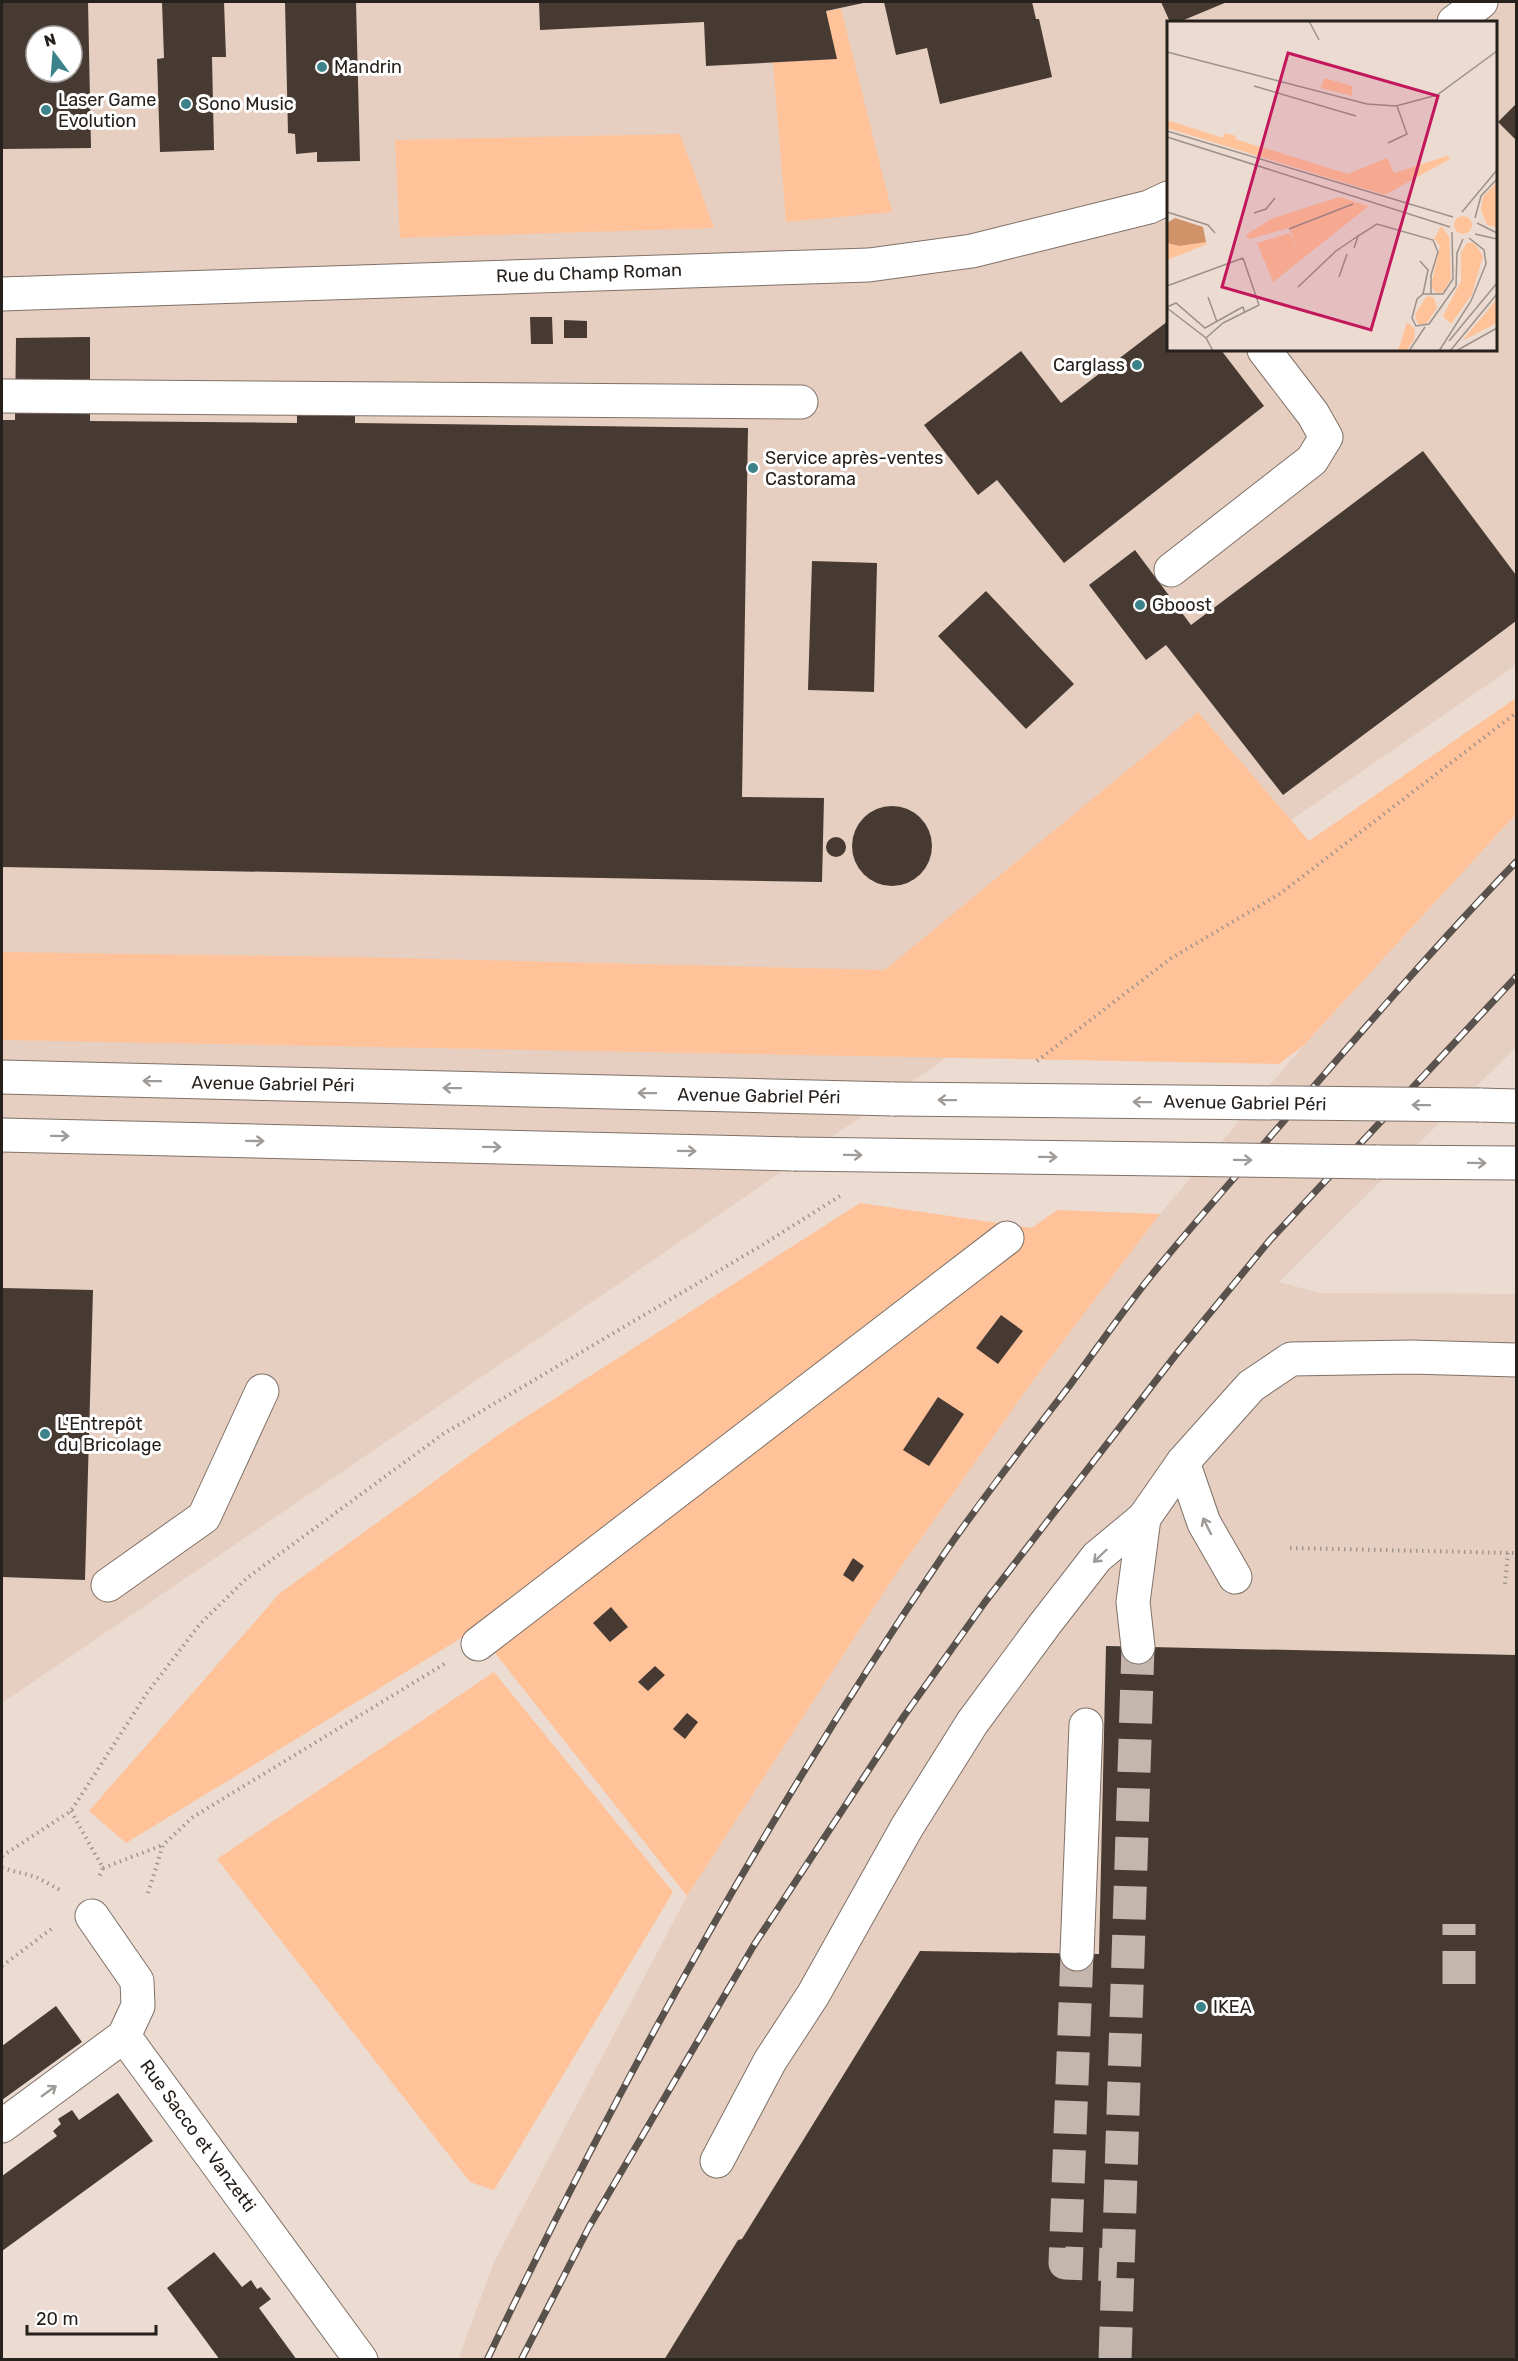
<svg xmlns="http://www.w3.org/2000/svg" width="1518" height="2361" font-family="Rubik,sans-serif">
<rect width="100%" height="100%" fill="#ebdbd1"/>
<g fill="#e6cfc0" fill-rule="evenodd">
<path d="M2,2H1516V665L633,1274L2,1703ZM1168,22H1496V350H1168ZM36,36H72V72H36Z"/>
<polygon points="1516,814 1516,1047 1279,1282 1319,1293 1516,1294 1516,2359 458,2360 494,2262 687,1896 893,1578 1032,1382 1160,1214 1304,1045"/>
</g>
<g fill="#ffc299">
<polygon points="841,9 892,212 786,222 773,62 837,59 826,11"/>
<polygon points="680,134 714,228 400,238 395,140"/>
<polygon points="1516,698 1516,814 1304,1045 1279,1064 2,1040 2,952 351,957 885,970 1198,712 1309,841"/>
<polygon points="860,1203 1032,1228 1057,1210 1160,1214 1032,1382 893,1578 687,1896 476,1629 126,1843 89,1811 280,1593 501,1433"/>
<polygon points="494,1672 673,1892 494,2190 470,2182 217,1859"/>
</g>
<g fill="#463a32" fill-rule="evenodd">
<path d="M2,2H88L91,148L2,149ZM36,36H72V72H36Z"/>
<polygon points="162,2 224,2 226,57 212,57 214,150 160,152 157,59 164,58"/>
<polygon points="285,2 356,2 360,161 317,162 317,152 296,154 295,134 288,133"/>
<polygon points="539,2 868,2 826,11 837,59 706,66 704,22 540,30"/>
<polygon points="884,2 1032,2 1036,19 1039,19 1052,77 940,104 927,48 896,55"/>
<polygon points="1161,2 1227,2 1179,22 1170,22"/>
<polygon points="1516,104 1516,140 1498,122"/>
<polygon points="530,317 552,317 553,344 531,344"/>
<polygon points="564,320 587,321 587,338 564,338"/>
<polygon points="1168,321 1168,350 1221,350 1264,406 1064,563 997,480 978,495 924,425 1021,351 1061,403"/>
<polygon points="90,337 90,421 297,423 297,409 355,409 355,423 748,428 742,797 824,798 822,882 2,867 2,420 15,420 16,338"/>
<polygon points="1423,451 1516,575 1516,621 1283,795 1166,645 1146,660 1089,585 1135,550 1191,625"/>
<polygon points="812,561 877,563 874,692 808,690"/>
<polygon points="986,591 1074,684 1026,729 938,636"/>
<circle cx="892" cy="846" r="40"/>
<circle cx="836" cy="847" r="10"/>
<polygon points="2,1288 93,1290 85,1580 2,1577"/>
<polygon points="1001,1315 1023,1331 998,1364 976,1348"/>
<polygon points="938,1397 964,1414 929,1466 903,1450"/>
<polygon points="853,1558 864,1566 853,1582 843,1575"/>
<polygon points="611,1607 628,1627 610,1642 593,1623"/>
<polygon points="1106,1646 1516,1655 1516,2360 664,2360 738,2240 742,2239 920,1951 1099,1954"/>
<polygon points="655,1666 665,1675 648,1691 638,1682"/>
<polygon points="687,1713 698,1722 685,1739 673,1729"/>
<polygon points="56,2006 82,2042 2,2100 2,2046"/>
<polygon points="118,2093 153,2141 2,2251 2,2176 57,2136 53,2131 61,2124 58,2119 72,2110 79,2120"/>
<polygon points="214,2252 242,2287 251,2280 257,2289 261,2287 271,2299 259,2308 297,2360 220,2360 167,2288"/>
</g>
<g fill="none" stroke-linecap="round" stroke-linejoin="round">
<g stroke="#c4b6ad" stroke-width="33" stroke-dasharray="33 16" stroke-linecap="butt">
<polyline points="1077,1954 1065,2263 1117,2265"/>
<polyline points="1459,1984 1459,1924"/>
<polyline points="1115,2360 1138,1647"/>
</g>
<defs>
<g id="minor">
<polyline points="1454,22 1481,2"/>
<polyline points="2,294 869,265 972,251 1149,207 1168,198"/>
<polyline points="2,396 801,402"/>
<polyline points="1171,570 1312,460 1326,437 1313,414 1264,350"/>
<polyline points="1183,1462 1204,1523 1235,1577"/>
<polyline points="108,1585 204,1517 262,1391"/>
<polyline points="478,1644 1007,1238"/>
<polyline points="1138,1647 1133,1602 1144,1518 1183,1462 1251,1386 1291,1359 1411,1357 1516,1360"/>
<polyline points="1077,1954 1086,1725"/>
<polyline points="124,2036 361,2360"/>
<polyline points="2,2126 124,2036 138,2006 137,1981 92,1916"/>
<polyline points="717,2161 770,2061 813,1995 907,1827 972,1723 1045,1624 1097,1557 1144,1518"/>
</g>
<g id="major">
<polyline points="2,1077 894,1099"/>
<polyline points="1479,1105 1516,1106"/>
<polyline points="2,1135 794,1154"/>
<polyline points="1376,1162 1516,1163"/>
</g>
</defs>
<use href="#minor" stroke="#7f7168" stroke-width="35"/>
<use href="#major" stroke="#7f7168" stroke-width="35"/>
<g stroke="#a1958d" stroke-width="4" stroke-dasharray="1.5 4.5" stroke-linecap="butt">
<polyline points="1037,1061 1170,959 1281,893 1516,713"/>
<polyline points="1290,1548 1516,1553"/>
<polyline points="1505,1584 1508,1553"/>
<polyline points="71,1811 103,1868 98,1879"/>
<polyline points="2,1856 71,1811 147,1693 200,1624 247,1578 443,1434 764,1244 843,1194"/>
<polyline points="2,1868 36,1877 62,1891"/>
<polyline points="103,1868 163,1845"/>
<polyline points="148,1893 163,1845 193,1817 446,1663"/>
<polyline points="2,1966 54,1927"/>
</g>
<use href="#minor" stroke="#fff" stroke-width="33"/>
<use href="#major" stroke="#fff" stroke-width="33"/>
<defs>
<g id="rail">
<path d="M487,2360C620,2080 770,1810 944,1554C984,1496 1027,1441 1070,1385C1101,1343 1130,1300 1164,1260C1207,1208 1252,1158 1296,1107C1368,1024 1440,941 1516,862"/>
<polyline points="521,2360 589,2227 754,1945 904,1716 985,1602 1178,1352 1270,1240 1516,977"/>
</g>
</defs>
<use href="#rail" stroke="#59514b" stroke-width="7"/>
<use href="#rail" stroke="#fff" stroke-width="4.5" stroke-dasharray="14" stroke-linecap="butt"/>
<defs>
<g id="major-bridge">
<polyline points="894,1099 1479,1105"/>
<polyline points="794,1154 1376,1162"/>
</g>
</defs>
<use href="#major-bridge" stroke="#7f7168" stroke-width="35" stroke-linecap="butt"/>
<use href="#major-bridge" stroke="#fff" stroke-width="33"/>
</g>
<defs><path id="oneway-shaft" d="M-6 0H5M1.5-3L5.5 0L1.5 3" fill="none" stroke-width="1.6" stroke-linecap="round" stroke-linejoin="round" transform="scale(1.5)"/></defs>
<g stroke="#9e9b99">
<use href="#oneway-shaft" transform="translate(152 1081) rotate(-179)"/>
<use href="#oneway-shaft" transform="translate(452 1088) rotate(-179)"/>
<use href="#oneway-shaft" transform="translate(647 1093) rotate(-179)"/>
<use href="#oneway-shaft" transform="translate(947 1100) rotate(-179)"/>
<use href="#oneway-shaft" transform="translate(1142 1102) rotate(-179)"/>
<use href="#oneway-shaft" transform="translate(1421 1105) rotate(-179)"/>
<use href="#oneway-shaft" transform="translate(60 1136) rotate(1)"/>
<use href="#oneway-shaft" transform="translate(255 1141) rotate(1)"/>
<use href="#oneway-shaft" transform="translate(492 1147) rotate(1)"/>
<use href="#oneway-shaft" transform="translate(687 1151) rotate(1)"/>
<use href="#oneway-shaft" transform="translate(853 1155) rotate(1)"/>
<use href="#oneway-shaft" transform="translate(1048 1157) rotate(1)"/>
<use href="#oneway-shaft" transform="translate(1243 1160) rotate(1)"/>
<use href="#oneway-shaft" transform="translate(1477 1163) rotate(1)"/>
<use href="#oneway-shaft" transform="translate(1207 1526) rotate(-116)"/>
<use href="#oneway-shaft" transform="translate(1100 1556) rotate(136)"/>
<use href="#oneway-shaft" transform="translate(49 2091) rotate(-36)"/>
</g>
<g fill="#3b828a" stroke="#fff" stroke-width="2">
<circle cx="322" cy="67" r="6"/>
<circle cx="186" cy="104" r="6"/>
<circle cx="46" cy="110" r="6"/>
<circle cx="1137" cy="365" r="6"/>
<circle cx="753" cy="468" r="6"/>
<circle cx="1140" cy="605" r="6"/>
<circle cx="45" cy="1434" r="6"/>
<circle cx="1201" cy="2007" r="6"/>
</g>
<g text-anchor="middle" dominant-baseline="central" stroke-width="6" stroke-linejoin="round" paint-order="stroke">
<g font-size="18" fill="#27211d" stroke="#fff" text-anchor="start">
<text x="334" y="67">Mandrin</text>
<text x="58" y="100">Laser Game<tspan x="58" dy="21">Evolution</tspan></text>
<text x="198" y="104">Sono Music</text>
<text x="1125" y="365" text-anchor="end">Carglass</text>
<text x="765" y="458">Service après-ventes<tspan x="765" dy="21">Castorama</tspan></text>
<text x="1152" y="605">Gboost</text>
<text x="57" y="1424">L'Entrepôt<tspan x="57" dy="21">du Bricolage</tspan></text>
<text x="1213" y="2007">IKEA</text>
</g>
<g font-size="18" fill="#27211d" stroke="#fff">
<text transform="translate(589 273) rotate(-2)">Rue du Champ Roman</text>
<text transform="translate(273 1084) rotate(1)">Avenue Gabriel Péri</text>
<text transform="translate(759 1096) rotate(1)">Avenue Gabriel Péri</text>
<text transform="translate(1245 1103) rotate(1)">Avenue Gabriel Péri</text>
<text transform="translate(198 2136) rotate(54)">Rue Sacco et Vanzetti</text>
</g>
</g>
<g transform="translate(1167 21)">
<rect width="330" height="330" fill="#ebdbd1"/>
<path d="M157,57L185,65V75L154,67ZM0,99L56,117L58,112L69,115L68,118L181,153L220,137L227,152L280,135L283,138L218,174L0,107ZM330,161V207L320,204L314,189L316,176ZM172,176L202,185L106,261L90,222L123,212L134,236L122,207L82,218L79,214L104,198ZM287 204a9 9 0 1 1 18 0a9 9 0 1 1-18 0ZM274,205L282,215L284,258L276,271L269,272L264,265L273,225L267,218ZM39,221L40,223L0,239V222L12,225ZM300,222H307L316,235L305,273L284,303L276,295L294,260V231ZM260,275L267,277L270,287L259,303H251L248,293ZM330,278V302L295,320ZM240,301L248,308L247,319L239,330H231Z" fill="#ffc299"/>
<path d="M8,197L36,206L39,221L12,225L0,222V202Z" fill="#cf9269"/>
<path fill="none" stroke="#9d9189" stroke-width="1.5" d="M142,0L152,19M0,31L200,83L229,85L270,74L330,30M87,65L189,95M0,110L286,196M0,116L283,206M221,122L240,113L230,85M0,191L41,204L48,212M295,191L330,149M87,192L99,188L108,177M308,197L314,175L330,158M310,202L330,212M122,208L186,183M285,211L286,258L276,273H256L250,278L245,297L249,305L262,303L289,265L290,232L296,218M308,213L330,218M187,227L191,215L210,203L266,219L271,231L264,254V273M253,240L261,249L256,273M172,256L180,233M0,265L76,237M131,266L169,230L191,215M41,276L50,301M0,286L9,282L38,307L72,288L76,286L78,292M0,287L39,317L46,330M39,317L56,302L92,284L76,237M282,320L330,262M242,330L258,306M272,330L304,280L319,243L317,229L302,217M283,330L330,273M289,330L330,307"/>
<path fill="#c2185b" fill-opacity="0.15" stroke="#c2185b" stroke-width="3" d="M121,32L271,75L204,309L55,266Z"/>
<rect width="330" height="330" fill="none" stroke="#27211d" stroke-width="3"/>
</g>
<rect width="1518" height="2361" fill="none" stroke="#27211d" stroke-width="6"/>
<g transform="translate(54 54) rotate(344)"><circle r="28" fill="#ffffff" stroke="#a9a6a5" stroke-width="1.5"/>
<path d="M0-4.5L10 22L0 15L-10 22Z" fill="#3b828a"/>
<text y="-9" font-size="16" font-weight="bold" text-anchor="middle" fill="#27211d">N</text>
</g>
<path d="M27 2325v9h129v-9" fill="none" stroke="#27211d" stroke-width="3"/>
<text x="36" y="2325" font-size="18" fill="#27211d" stroke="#ffffff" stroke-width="4.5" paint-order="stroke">20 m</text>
</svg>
